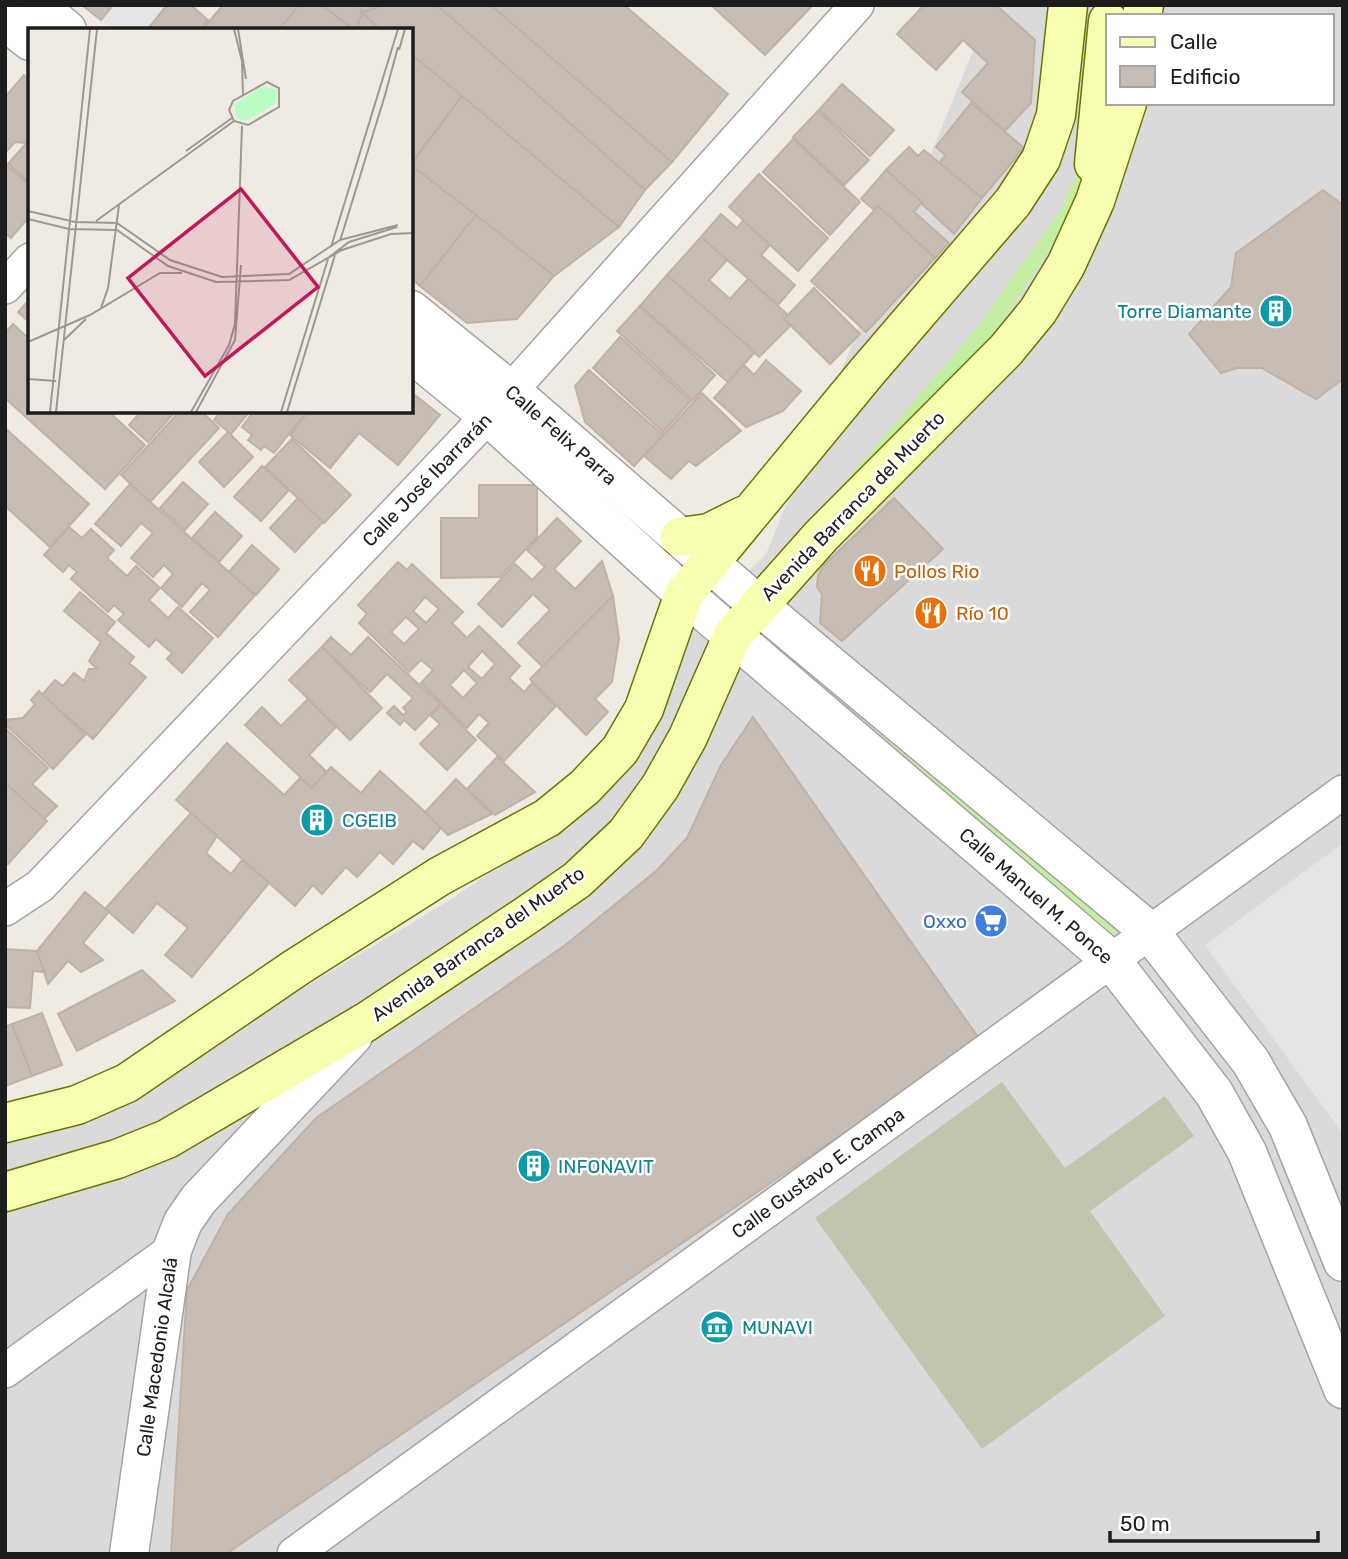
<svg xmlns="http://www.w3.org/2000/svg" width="1348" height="1559" font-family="Rubik,sans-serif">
<rect width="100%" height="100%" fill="#efebe2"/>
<path fill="#dbdada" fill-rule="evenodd" d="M992,5H1343V1554H5V1139L90,1116L455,897L601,794L679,639L766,554ZM1108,16H1332V103H1108Z"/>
<polygon fill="#c3c4ad" points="1002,1082 1065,1168 1165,1096 1194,1136 1090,1211 1165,1316 982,1449 815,1218"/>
<g fill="#c5eea3">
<polygon points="1096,131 1102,168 991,339 763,578 975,330 1061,210"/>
<polygon points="793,669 1125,915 1112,935 779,687"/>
</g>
<g fill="#e5e5e5">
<polygon points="113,5 167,5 147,30 113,30 101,20"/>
<polygon points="1343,843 1343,1134 1205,945"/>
</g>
<g fill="#c7bdb5" stroke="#c2b1a3" stroke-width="2" fill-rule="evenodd">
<polygon points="82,5 113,5 101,20"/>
<polygon points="167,5 191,5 208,20 200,30 147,30"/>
<polygon points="223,5 299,5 279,30 202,30"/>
<polygon points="299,5 321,5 354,30 279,30"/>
<polygon points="321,5 359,5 362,13 356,30"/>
<polygon points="359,5 384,5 362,13"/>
<polygon points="384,5 437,5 645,190 619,227 411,54 411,30 381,30 362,13"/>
<polygon points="437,5 491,5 672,162 645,190"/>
<polygon points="491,5 624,5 728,94 672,162"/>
<polygon points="711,5 813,5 765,55"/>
<polygon points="924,5 996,5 1035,40 1031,103 1005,131 962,92 988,63 963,40 936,70 897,34"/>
<polygon points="362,13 381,30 356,30"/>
<polygon points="411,54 462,96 411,163"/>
<polygon points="24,75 30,81 30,136 24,143 15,142 5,153 5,97"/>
<polygon points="842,84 894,130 870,156 819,110"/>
<polygon points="462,96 619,227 554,276 411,165"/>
<polygon points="971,103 1024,148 982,198 939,163 945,155 936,147"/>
<polygon points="818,111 869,160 844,185 793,137"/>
<polygon points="30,139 30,183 8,164"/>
<polygon points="793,139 860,202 830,235 763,172"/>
<polygon points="909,147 918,156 924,150 982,198 954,234 886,170"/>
<polygon points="6,165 30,185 30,216 11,238 5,233"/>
<polygon points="411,165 476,215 420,286 411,278"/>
<polygon points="886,170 922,202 914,212 949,243 935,258 878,206 874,210 861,199"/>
<polygon points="759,174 828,238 798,271 729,207"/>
<polygon points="1323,190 1343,205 1343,379 1316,399 1262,368 1237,368 1221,373 1189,334 1231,287 1236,253"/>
<polygon points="878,206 935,258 866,332 811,281"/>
<polygon points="721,214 737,228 743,221 770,245 761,255 795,285 778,305 701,237"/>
<polygon points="476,215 554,276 517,319 467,323 420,286"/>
<polygon points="701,237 727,260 709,280 730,299 748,279 788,315 784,319 791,325 759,357 667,275"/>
<polygon points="667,275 755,352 728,382 640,306"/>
<polygon points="814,288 860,334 830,364 784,319"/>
<polygon points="30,299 30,323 18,312"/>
<polygon points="640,306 715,375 693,400 617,331"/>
<polygon points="13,324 30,340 30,411 108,411 145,445 105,489 5,398 5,333"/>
<polygon points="620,337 691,401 663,432 593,368"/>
<polygon points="766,360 801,391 783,411 746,427 714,398 744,365 754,375"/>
<polygon points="589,370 663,435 634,466 585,422 575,386"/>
<polygon points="411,392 440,415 398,465 359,433 330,468 290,435 309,411 411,411"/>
<polygon points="702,393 741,431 696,466 689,461 671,479 644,456"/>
<polygon points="138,411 176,411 148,442 129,425 140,413"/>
<polygon points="180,411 201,411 219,428 150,502 121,475"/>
<polygon points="217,411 250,411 231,434 214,420 219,413"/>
<polygon points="254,411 305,411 306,412 274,453 264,446 261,450 248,440 252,435 242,427"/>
<polygon points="5,428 89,504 50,547 5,506"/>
<polygon points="228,432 253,457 224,487 199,462"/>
<polygon points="292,439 351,495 324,523 265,467"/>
<polygon points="262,466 289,490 261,521 234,497"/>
<polygon points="183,482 208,504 185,530 160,508"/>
<polygon points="130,484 255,595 218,637 190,612 210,590 202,583 182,607 161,588 173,574 164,565 153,577 131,558 153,533 141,523 121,546 95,524"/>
<polygon points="479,485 537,485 537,537 500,577 441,578 441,518 479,518"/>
<polygon points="298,498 323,522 295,552 270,528"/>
<polygon points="894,498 943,549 842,641 820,623 822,594 817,587 818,576 823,566"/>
<polygon points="215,512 242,536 219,562 192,538"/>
<polygon points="557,518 581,541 554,569 575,589 602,561 613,596 544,668 518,643 550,610 533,594 502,627 478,604 515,564 532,580 545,567 527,550"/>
<polygon points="69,527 82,538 91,529 114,550 107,558 127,576 136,566 160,588 149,600 168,618 178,607 213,638 182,673 167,659 172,653 156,639 149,647 118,620 124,614 114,605 108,612 71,579 77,572 69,565 63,572 44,555"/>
<polygon points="252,545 279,569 256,595 229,572"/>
<path d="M398,562L407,570L412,564L463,612L452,623L467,638L479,626L520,666L509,678L524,692L532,683L556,706L504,761L477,736L489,723L479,714L467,728L421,683L433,670L421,660L409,672L359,623L367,614L358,605ZM425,597L439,609L426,623L413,611ZM406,617L419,629L404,644L391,632ZM482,651L495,664L482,679L468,667ZM464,670L477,683L463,698L450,685Z"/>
<polygon points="80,592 115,622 106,633 134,657 129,663 146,677 93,739 42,695 55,680 63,686 74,673 84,681 89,669 97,669 89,661 101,642 64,611"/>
<polygon points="613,596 619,639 612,682 595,699 608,712 586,735 530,679"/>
<polygon points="331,637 351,655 368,637 440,704 415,730 404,720 400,725 387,713 394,706 403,715 407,712 403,708 413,698 387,674 370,692 322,647"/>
<polygon points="322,647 382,708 350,740 289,680"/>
<polygon points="39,691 85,735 53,769 5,724 5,720 23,718 35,704 31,700"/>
<polygon points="308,699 336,727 309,755 327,772 312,788 245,725 262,707 281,726"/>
<polygon points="441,705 476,740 447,770 420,744 440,724 431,716"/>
<polygon points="753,717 980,1040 226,1554 171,1554 187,1290 228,1214 316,1118 564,946 656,871 687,838 721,765"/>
<polygon points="5,728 48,768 32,784 57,806 44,819 5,783"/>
<polygon points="227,743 284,795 300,778 312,788 331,767 361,793 380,771 442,827 423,849 413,841 393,864 380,852 357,877 346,867 322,894 313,885 295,906 176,800"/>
<polygon points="497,757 535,792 495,815 467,789"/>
<polygon points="456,779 492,814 448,835 425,812"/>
<polygon points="5,783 47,821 8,864 5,864"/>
<polygon points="191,813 217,836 206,853 231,874 242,860 269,883 192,977 165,955 188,928 157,903 133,933 105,909"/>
<polygon points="85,892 109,912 83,943 103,960 81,972 68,961 48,984 37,951"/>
<polygon points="5,949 37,951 44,972 33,971 30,1008 5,1007"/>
<polygon points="142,970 175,1001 77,1051 58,1014"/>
<polygon points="42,1013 62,1065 32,1076 12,1024"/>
<polygon points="12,1024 32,1076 5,1086 5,1027"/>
</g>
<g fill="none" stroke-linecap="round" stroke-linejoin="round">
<defs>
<g id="minor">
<polyline points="5,287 30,260"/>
<polyline points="5,909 40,886 488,416 857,5"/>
<polyline points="5,1371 172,1250"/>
<polyline points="294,1554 1343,792"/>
</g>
<g id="tertiary">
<polyline points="37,5 67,30"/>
<polyline points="5,21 30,41"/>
<polyline points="411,310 511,391 758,605 1149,931 1251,1062 1288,1126 1343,1262"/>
<polyline points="411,353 488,416 684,594 1111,960 1214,1093 1247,1152 1343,1389"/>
<polyline points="129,1554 172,1250 183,1222 199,1199 353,1036"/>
</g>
<g id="secondary">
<polyline points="1142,16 1144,5"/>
<polyline points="1094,164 1108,21"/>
<polyline points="680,537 709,533 743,516"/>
<polyline points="5,1123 77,1105 127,1083 297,967 440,876 547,818 585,787 620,750 644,709 684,594 867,372 1013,202 1041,159 1056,115 1068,5"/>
<polyline points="5,1192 117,1159 167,1139 366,1022 527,915 577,880 626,834 660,787 688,737 733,635 822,535 1006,350 1038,311 1066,265 1095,201 1127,103"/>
</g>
</defs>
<use href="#minor" stroke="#a4a4a4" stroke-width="36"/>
<use href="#tertiary" stroke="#a4a4a4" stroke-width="41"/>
<use href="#secondary" stroke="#677800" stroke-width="41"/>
<use href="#minor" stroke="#fff" stroke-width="33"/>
<use href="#tertiary" stroke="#fff" stroke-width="38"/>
<use href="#secondary" stroke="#f8feb0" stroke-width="38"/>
</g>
<defs>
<symbol id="building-disc" viewBox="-11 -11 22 22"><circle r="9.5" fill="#0f9aa8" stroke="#fff"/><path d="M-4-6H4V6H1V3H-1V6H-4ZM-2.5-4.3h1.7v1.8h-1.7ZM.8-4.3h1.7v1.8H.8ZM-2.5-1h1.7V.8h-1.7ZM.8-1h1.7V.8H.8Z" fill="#fff"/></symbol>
<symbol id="restaurant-disc" viewBox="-11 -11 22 22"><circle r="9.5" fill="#e8710a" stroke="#fff"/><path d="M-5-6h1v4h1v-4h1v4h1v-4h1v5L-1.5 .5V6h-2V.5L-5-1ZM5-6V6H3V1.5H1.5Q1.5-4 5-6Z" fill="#fff"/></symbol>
<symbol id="supermarket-disc" viewBox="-11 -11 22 22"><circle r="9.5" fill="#3f7fe0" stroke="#fff"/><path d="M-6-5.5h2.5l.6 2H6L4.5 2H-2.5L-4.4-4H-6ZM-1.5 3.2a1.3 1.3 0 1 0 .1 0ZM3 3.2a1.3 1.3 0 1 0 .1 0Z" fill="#fff"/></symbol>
<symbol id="museum-disc" viewBox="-11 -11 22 22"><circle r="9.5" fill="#0f9aa8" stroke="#fff"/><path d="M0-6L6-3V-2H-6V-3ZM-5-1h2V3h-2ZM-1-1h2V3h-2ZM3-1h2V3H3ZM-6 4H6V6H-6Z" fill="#fff"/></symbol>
</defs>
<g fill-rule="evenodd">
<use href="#building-disc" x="1257" y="292" width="38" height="38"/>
<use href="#restaurant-disc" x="851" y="552" width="38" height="38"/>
<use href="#restaurant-disc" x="912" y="594" width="38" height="38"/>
<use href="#building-disc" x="298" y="801" width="38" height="38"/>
<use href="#supermarket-disc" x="972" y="902" width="38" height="38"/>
<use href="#building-disc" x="515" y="1147" width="38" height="38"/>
<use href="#museum-disc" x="698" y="1308" width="38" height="38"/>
</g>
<g text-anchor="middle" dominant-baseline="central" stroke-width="5" stroke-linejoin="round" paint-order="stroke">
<g font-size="19" fill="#0d838f" stroke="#fff" text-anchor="start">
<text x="1252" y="311" text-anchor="end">Torre Diamante</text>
<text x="342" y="820">CGEIB</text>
<text x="558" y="1166">INFONAVIT</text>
<text x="742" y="1327">MUNAVI</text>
</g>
<g font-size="19" fill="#1d1d1d" stroke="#fff">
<text transform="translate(561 435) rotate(41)">Calle Felix Parra</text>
<text transform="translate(427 480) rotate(-46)">Calle José Ibarrarán</text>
<text transform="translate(853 506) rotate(-46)">Avenida Barranca del Muerto</text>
<text transform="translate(1036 896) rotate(41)">Calle Manuel M. Ponce</text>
<text transform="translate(478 944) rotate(-35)">Avenida Barranca del Muerto</text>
<text transform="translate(818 1173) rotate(-36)">Calle Gustavo E. Campa</text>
<text transform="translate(157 1357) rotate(-82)">Calle Macedonio Alcalá</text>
</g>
<g font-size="19" fill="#c56008" stroke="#fff" text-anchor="start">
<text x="894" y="571">Pollos Rio</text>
<text x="956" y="613">Río 10</text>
</g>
<g font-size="19" fill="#366cbe" stroke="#fff" text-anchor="end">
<text x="967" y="921">Oxxo</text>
</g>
</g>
<g transform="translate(28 28)">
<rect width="385" height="385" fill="#efebe2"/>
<path d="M236,58L249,63L248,76L217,93L209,90L206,76Z" fill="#bafdc2"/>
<path fill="none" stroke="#9b9993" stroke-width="2" d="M206,1L214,33L215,67M210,1L218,51M371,22L377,1M239,54L251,60V79L220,97L206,93L201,82L205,73ZM357,67L370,19M158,123L204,90M0,183L47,194L89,195L142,232L194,249L261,246L312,212L370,197M0,191L41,201L89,202L140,238L188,254L261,252L314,222L363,206L385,205M68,193L206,93M312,213L358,64M303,219L370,1M300,230L321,214L369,199M73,280L80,260L91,177M35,313L58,291M0,314L62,287L132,245H154M0,351L28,353M22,384L62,1M28,384L69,1M163,384L201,317L207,296L214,98M168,384L207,312L213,237M253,384L300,231M259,384L307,227"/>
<path fill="#c2185b" fill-opacity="0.15" stroke="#c2185b" stroke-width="3.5" d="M213,161L290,259L177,348L100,250Z"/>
<rect width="385" height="385" fill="none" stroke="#1d1d1d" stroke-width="3.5"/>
</g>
<rect width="1348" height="1559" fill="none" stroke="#1d1d1d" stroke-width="14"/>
<rect x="1106" y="14" width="228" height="91" fill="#ffffff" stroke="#a5a5a5" stroke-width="2"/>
<rect x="1120" y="37" width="35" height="10" fill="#f8feb0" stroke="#a5a5a5" stroke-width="2"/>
<text x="1170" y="49" font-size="21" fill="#1d1d1d">Calle</text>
<rect x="1120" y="66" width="35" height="21" fill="#c7bdb5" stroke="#a5a5a5" stroke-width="2"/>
<text x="1170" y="84" font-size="21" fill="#1d1d1d">Edificio</text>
<path d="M1110 1531v10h208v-10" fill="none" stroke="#1d1d1d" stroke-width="3.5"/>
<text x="1120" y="1531" font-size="21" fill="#1d1d1d" stroke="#ffffff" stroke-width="5" paint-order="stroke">50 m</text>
</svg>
